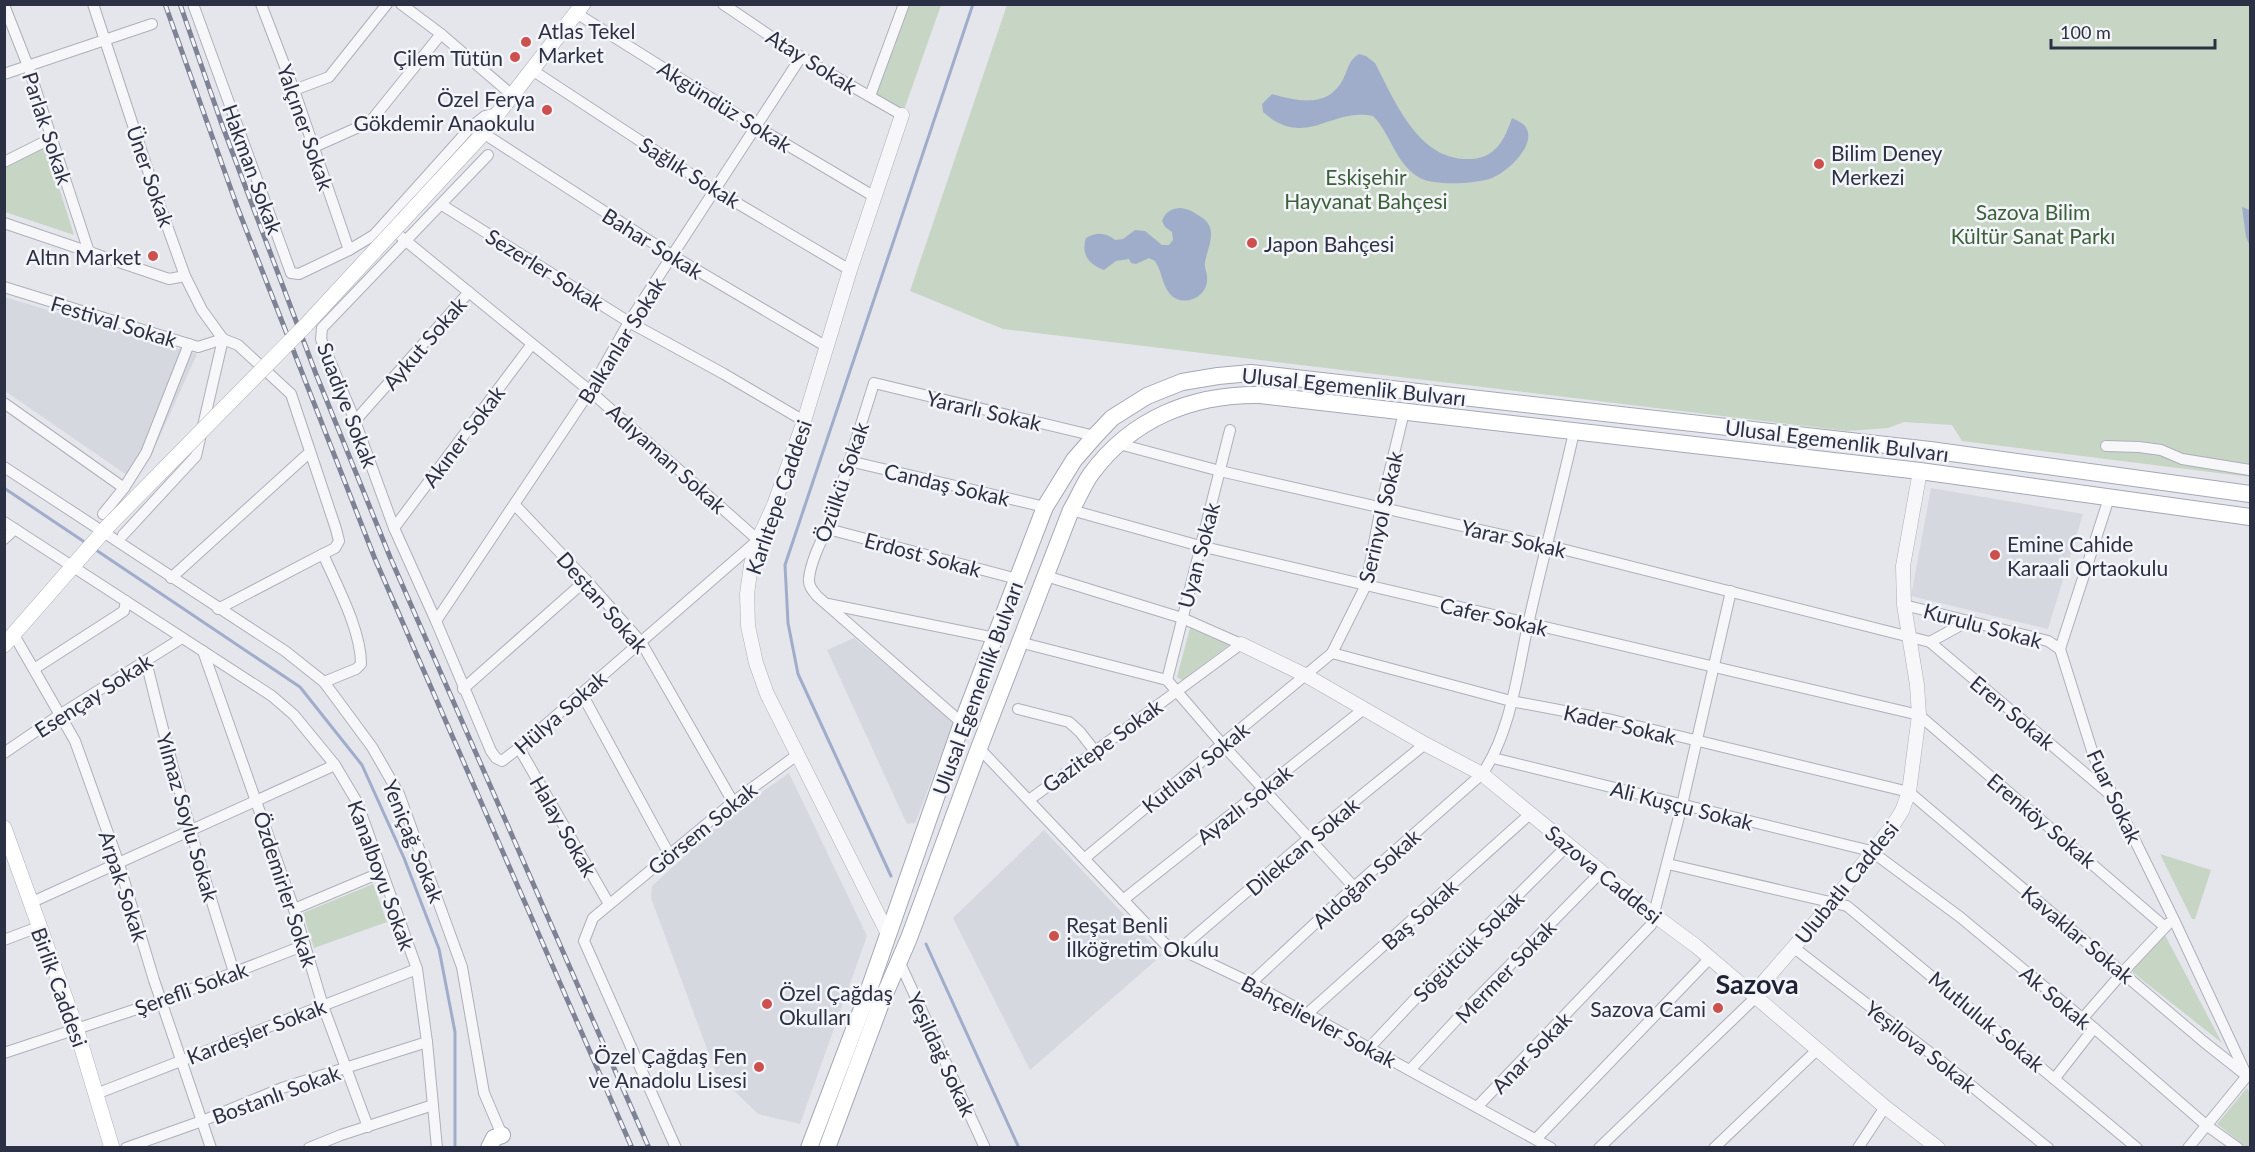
<svg xmlns="http://www.w3.org/2000/svg" width="2255" height="1152" font-family="Lato,sans-serif">
<rect width="100%" height="100%" fill="#e4e6ec"/>
<g fill="#d6d8e0">
<polygon points="4,297 197,354 151,456 134,480 5,391"/>
<polygon points="1931,488 2083,514 2048,629 1911,596"/>
<polygon points="854,638 954,722 915,823 907,824 827,650"/>
<polygon points="789,773 867,936 800,1124 758,1114 716,1073 651,898 652,886 732,813"/>
<polygon points="1044,830 1162,955 1030,1070 953,918"/>
</g>
<g fill="#c7d5c5">
<polygon points="908,5 941,5 904,110 875,94"/>
<polygon points="1007,5 2250,5 2250,477 1962,441 1952,425 1904,422 1888,428 1847,431 1003,329 910,291"/>
<polygon points="46,146 74,235 5,212 5,166"/>
<polygon points="1190,628 1229,645 1182,680 1177,677"/>
<polygon points="2160,854 2211,870 2195,919 2192,919"/>
<polygon points="373,884 387,922 314,948 303,913"/>
<polygon points="2165,935 2222,1043 2131,971"/>
<polygon points="2247,1088 2250,1094 2250,1147 2246,1147 2217,1124"/>
</g>
<g fill="#a0adca">
<path d="M1359,54L1366,56L1375,63C1395,101 1418,161 1470,159C1495,159 1505,139 1512,118C1516,120 1521,122 1524,125C1540,142 1508,172 1492,178C1477,184 1434,186 1420,178C1396,165 1391,134 1373,116C1331,107 1305,150 1263,112L1262,104L1272,94C1300,102 1330,108 1344,77C1349,67 1349,60 1359,54Z"/>
<polygon points="2242,207 2250,210 2250,246 2246,237"/>
<path d="M1180,208C1189,209 1194,212 1201,217C1219,228 1208,246 1205,262C1204,269 1208,274 1207,280C1207,298 1182,308 1170,294C1162,285 1162,271 1155,261L1149,258L1136,264L1131,263L1129,259L1116,261L1104,270C1088,264 1081,254 1086,238C1096,232 1106,232 1115,240L1123,239L1135,230L1145,231L1162,245H1169L1173,240L1172,232L1165,227L1162,221C1166,211 1171,209 1180,208Z"/>
</g>
<g fill="none" stroke-linecap="round" stroke-linejoin="round">
<g stroke="#a0adca" stroke-width="3">
<polyline points="4,488 86,543"/>
<polyline points="93,548 300,687 362,765 404,858 439,949 455,1032 455,1148"/>
<polyline points="891,876 798,674 788,623 785,565 973,4"/>
<polyline points="926,944 1019,1148"/>
</g>
<defs>
<g id="minor">
<polyline points="93,4 156,195 185,276 202,310 223,339"/>
<polyline points="193,4 291,273 299,274 349,250 374,235 470,128 485,116 500,112"/>
<polyline points="261,4 294,90 349,250"/>
<polyline points="401,4 441,34 512,95"/>
<polyline points="723,4 801,57 902,115"/>
<polyline points="4,5 28,66 89,252"/>
<polyline points="576,13 757,127 875,197"/>
<polyline points="532,70 715,190 850,270"/>
<polyline points="4,74 152,24"/>
<polyline points="294,90 329,77 387,4"/>
<polyline points="870,96 904,4"/>
<polyline points="483,133 673,256 827,347"/>
<polyline points="314,147 370,122 441,34"/>
<polyline points="4,162 52,138"/>
<polyline points="442,205 629,322 724,374 804,421"/>
<polyline points="4,223 169,279 185,276"/>
<polyline points="385,223 406,241 590,391 758,540 519,748 502,761 496,758 491,751 436,621 394,528 355,421 321,339 322,328 488,155"/>
<polyline points="4,287 198,347 223,339"/>
<path d="M223,339L238,345L291,394L336,529L339,541L335,548L323,554C337,586 361,630 361,664L356,669L324,682"/>
<polyline points="4,403 124,488 103,514"/>
<polyline points="355,421 469,292"/>
<polyline points="1119,444 1220,471 1546,545 1930,642 2113,797"/>
<polyline points="2106,446 2139,447 2161,450 2182,459 2250,470"/>
<polyline points="849,461 1045,507"/>
<polyline points="4,467 285,651 324,682 372,747 399,794 462,967 484,1093 502,1135"/>
<polyline points="124,488 146,453 189,344"/>
<polyline points="2109,498 2060,649 2094,757 2174,920 2246,1074"/>
<polyline points="515,505 586,580 641,642 733,802"/>
<polyline points="1071,510 1200,546 1919,715 2165,927"/>
<polyline points="4,522 272,696 294,715 335,765 357,802 417,969 427,1042 437,1148"/>
<polyline points="394,528 532,344"/>
<polyline points="828,529 1017,579"/>
<polyline points="123,535 196,456 223,339"/>
<polyline points="4,539 15,529"/>
<polyline points="1046,576 1182,618 1241,644"/>
<polyline points="171,578 310,452"/>
<polyline points="828,604 995,638"/>
<polyline points="1904,605 2048,641 2060,649"/>
<polyline points="218,609 323,554"/>
<polyline points="436,621 590,391 629,322 801,57"/>
<polyline points="14,635 75,741 119,864 154,980 211,1148"/>
<polyline points="1019,642 1167,680 1222,744 1354,887"/>
<polyline points="1930,642 1970,620"/>
<polyline points="203,651 294,909 323,1006 368,1127"/>
<polyline points="1332,653 1511,701 1612,720 1909,792 2204,1042 2247,1076 2188,1148"/>
<path d="M146,661C171,766 201,870 234,972"/>
<polyline points="34,669 124,611 126,601"/>
<polyline points="1167,680 1230,430"/>
<polyline points="463,689 586,580"/>
<polyline points="582,694 669,854"/>
<polyline points="1018,709 1069,722 1080,732 1094,750"/>
<path d="M962,723L817,596C813,591 808,586 809,579C810,565 820,541 828,529L874,383L1095,436"/>
<polyline points="519,748 609,904"/>
<polyline points="979,748 1166,945 1180,949 1251,983 1551,1148"/>
<polyline points="4,753 61,714 182,638"/>
<polyline points="1493,758 1871,851 1960,917 2094,1028 2206,1125 2238,1148"/>
<polyline points="1029,800 1241,644"/>
<polyline points="1085,858 1332,653 1366,585 1381,507 1404,412"/>
<polyline points="1668,864 1847,906 2137,1148"/>
<polyline points="1123,900 1365,708"/>
<polyline points="30,903 335,765"/>
<polyline points="294,909 382,872"/>
<polyline points="4,940 38,927"/>
<polyline points="1793,947 1942,1062 2048,1148"/>
<polyline points="1180,949 1309,838 1425,744"/>
<polyline points="899,961 985,1148"/>
<path d="M1251,983L1354,887L1482,774C1511,733 1518,669 1529,620C1543,557 1560,495 1574,432"/>
<polyline points="1307,1014 1530,814"/>
<polyline points="2083,1018 2123,972 2169,923"/>
<polyline points="1369,1048 1429,984 1569,844"/>
<polyline points="4,1053 161,1001 305,945"/>
<polyline points="1410,1070 1457,1019 1601,872"/>
<polyline points="2055,1078 2094,1028"/>
<polyline points="96,1094 417,969"/>
<polyline points="1477,1107 1651,925 1682,805 1731,591"/>
<polyline points="1536,1139 1710,958"/>
<polyline points="126,1148 202,1121 282,1088 427,1042"/>
<polyline points="309,1148 341,1135 433,1105"/>
<polyline points="676,1148 584,941 593,918 733,802 797,755"/>
<polyline points="1599,1148 1755,998"/>
<polyline points="1714,1148 1818,1049"/>
<polyline points="1858,1148 1885,1107"/>
</g>
<g id="tertiary">
<polyline points="1241,644 1307,676 1425,744 1482,774 1654,915 1696,946 1885,1107 1938,1148"/>
<polyline points="888,934 767,694 756,663 748,626 747,594 751,565 758,540 774,505 804,421 850,270 902,115"/>
<polyline points="1755,998 1761,985 1832,903 1893,825 1902,811 1909,792 1919,715 1917,685 1904,605 1903,566 1920,471"/>
</g>
<g id="secondary">
<polyline points="479,138 583,4"/>
<polyline points="4,645 108,526"/>
<polyline points="4,828 76,1028 112,1148"/>
</g>
<g id="primary">
<polyline points="489,1148 494,1138 502,1135"/>
<polyline points="809,1148 866,998 962,723 1045,507 1074,460 1095,436 1112,418 1147,396 1182,382 1218,376 1251,373 1930,450 2250,494"/>
<path d="M827,1148L881,1003L909,938L979,748L1071,510C1078,499 1083,485 1091,474C1132,418 1193,394 1260,395L1920,471L2250,517"/>
</g>
</defs>
<use href="#minor" stroke="#adafba" stroke-width="12"/>
<use href="#tertiary" stroke="#adafba" stroke-width="15"/>
<use href="#secondary" stroke="#adafba" stroke-width="16"/>
<use href="#primary" stroke="#a4a8b7" stroke-width="18"/>
<use href="#minor" stroke="#f7f7fa" stroke-width="10"/>
<use href="#tertiary" stroke="#f7f7fa" stroke-width="14"/>
<use href="#secondary" stroke="#fff" stroke-width="15"/>
<use href="#primary" stroke="#fff" stroke-width="16"/>
<defs>
<g id="rail">
<polyline points="165,4 238,209 375,559 632,1148"/>
<polyline points="180,4 221,122 316,374 390,557 649,1148"/>
</g>
</defs>
<use href="#rail" stroke="#7e8295" stroke-width="5"/>
<use href="#rail" stroke="#f4f5f9" stroke-width="3" stroke-dasharray="9" stroke-linecap="butt"/>
<defs>
<polyline id="secondary-bridge" points="108,526 306,325 479,138"/>
</defs>
<use href="#secondary-bridge" stroke="#adafba" stroke-width="16" stroke-linecap="butt"/>
<use href="#secondary-bridge" stroke="#fff" stroke-width="15"/>
</g>
<g fill="#cc514e" stroke="#f4f5f9" stroke-width="2">
<circle cx="526" cy="42" r="6"/>
<circle cx="515" cy="57" r="6"/>
<circle cx="547" cy="110" r="6"/>
<circle cx="1819" cy="164" r="6"/>
<circle cx="1252" cy="243" r="6"/>
<circle cx="153" cy="256" r="6"/>
<circle cx="1995" cy="555" r="6"/>
<circle cx="1054" cy="936" r="6"/>
<circle cx="767" cy="1004" r="6"/>
<circle cx="1718" cy="1008" r="6"/>
<circle cx="759" cy="1067" r="6"/>
</g>
<g text-anchor="middle" dominant-baseline="central" stroke-width="5" stroke-linejoin="round" paint-order="stroke">
<g font-size="21" fill="#2c3044" stroke="#f4f5f9" text-anchor="start">
<text x="538" y="30">Atlas Tekel<tspan x="538" dy="24">Market</tspan></text>
<text x="503" y="57" text-anchor="end">Çilem Tütün</text>
<text x="535" y="98" text-anchor="end">Özel Ferya<tspan x="535" dy="24">Gökdemir Anaokulu</tspan></text>
<text x="1831" y="152">Bilim Deney<tspan x="1831" dy="24">Merkezi</tspan></text>
<text x="1264" y="243">Japon Bahçesi</text>
<text x="141" y="256" text-anchor="end">Altın Market</text>
<text x="2007" y="543">Emine Cahide<tspan x="2007" dy="24">Karaali Ortaokulu</tspan></text>
<text x="1066" y="924">Reşat Benli<tspan x="1066" dy="24">İlköğretim Okulu</tspan></text>
<text x="779" y="992">Özel Çağdaş<tspan x="779" dy="24">Okulları</tspan></text>
<text x="1706" y="1008" text-anchor="end">Sazova Cami</text>
<text x="747" y="1055" text-anchor="end">Özel Çağdaş Fen<tspan x="747" dy="24">ve Anadolu Lisesi</tspan></text>
</g>
<g font-size="21" fill="#2c3044" stroke="#f4f5f9">
<text transform="translate(812 61) rotate(32)">Atay Sokak</text>
<text transform="translate(725 106) rotate(32)">Akgündüz Sokak</text>
<text transform="translate(306 127) rotate(71)">Yalçıner Sokak</text>
<text transform="translate(48 128) rotate(72)">Parlak Sokak</text>
<text transform="translate(253 169) rotate(70)">Hakman Sokak</text>
<text transform="translate(690 172) rotate(32)">Sağlık Sokak</text>
<text transform="translate(151 176) rotate(71)">Üner Sokak</text>
<text transform="translate(653 243) rotate(32)">Bahar Sokak</text>
<text transform="translate(545 269) rotate(32)">Sezerler Sokak</text>
<text transform="translate(114 321) rotate(17)">Festival Sokak</text>
<text transform="translate(621 340) rotate(-58)">Balkanlar Sokak</text>
<text transform="translate(424 343) rotate(-49)">Aykut Sokak</text>
<text transform="translate(1354 386) rotate(6)">Ulusal Egemenlik Bulvarı</text>
<text transform="translate(348 405) rotate(69)">Suadiye Sokak</text>
<text transform="translate(984 410) rotate(13)">Yararlı Sokak</text>
<text transform="translate(463 436) rotate(-53)">Akıner Sokak</text>
<text transform="translate(1837 440) rotate(7)">Ulusal Egemenlik Bulvarı</text>
<text transform="translate(667 458) rotate(42)">Adıyaman Sokak</text>
<text transform="translate(841 482) rotate(-71)">Özülkü Sokak</text>
<text transform="translate(947 484) rotate(13)">Candaş Sokak</text>
<text transform="translate(778 497) rotate(-71)">Karlıtepe Caddesi</text>
<text transform="translate(1380 517) rotate(-77)">Serinyol Sokak</text>
<text transform="translate(1514 538) rotate(13)">Yarar Sokak</text>
<text transform="translate(923 554) rotate(15)">Erdost Sokak</text>
<text transform="translate(1198 555) rotate(-75)">Uyan Sokak</text>
<text transform="translate(603 602) rotate(49)">Destan Sokak</text>
<text transform="translate(1494 616) rotate(13)">Cafer Sokak</text>
<text transform="translate(1983 625) rotate(15)">Kurulu Sokak</text>
<text transform="translate(977 688) rotate(-70)">Ulusal Egemenlik Bulvarı</text>
<text transform="translate(93 695) rotate(-33)">Esençay Sokak</text>
<text transform="translate(560 712) rotate(-41)">Hülya Sokak</text>
<text transform="translate(2013 712) rotate(40)">Eren Sokak</text>
<text transform="translate(1620 724) rotate(13)">Kader Sokak</text>
<text transform="translate(1102 745) rotate(-36)">Gazitepe Sokak</text>
<text transform="translate(1195 767) rotate(-39)">Kutluay Sokak</text>
<text transform="translate(2115 796) rotate(65)">Fuar Sokak</text>
<text transform="translate(1244 804) rotate(-38)">Ayazlı Sokak</text>
<text transform="translate(1682 805) rotate(14)">Ali Kuşçu Sokak</text>
<text transform="translate(188 817) rotate(74)">Yılmaz Soylu Sokak</text>
<text transform="translate(2042 820) rotate(40)">Erenköy Sokak</text>
<text transform="translate(564 826) rotate(60)">Halay Sokak</text>
<text transform="translate(702 828) rotate(-39)">Görsem Sokak</text>
<text transform="translate(414 841) rotate(68)">Yeniçağ Sokak</text>
<text transform="translate(1302 846) rotate(-40)">Dilekcan Sokak</text>
<text transform="translate(1604 874) rotate(39)">Sazova Caddesi</text>
<text transform="translate(382 875) rotate(70)">Kanalboyu Sokak</text>
<text transform="translate(1366 878) rotate(-42)">Aldoğan Sokak</text>
<text transform="translate(1846 882) rotate(-51)">Ulubatlı Caddesi</text>
<text transform="translate(124 886) rotate(72)">Arpak Sokak</text>
<text transform="translate(286 889) rotate(72)">Özdemirler Sokak</text>
<text transform="translate(1419 914) rotate(-42)">Baş Sokak</text>
<text transform="translate(2078 934) rotate(40)">Kavaklar Sokak</text>
<text transform="translate(1468 946) rotate(-45)">Sögütcük Sokak</text>
<text transform="translate(1505 971) rotate(-46)">Mermer Sokak</text>
<text transform="translate(60 987) rotate(70)">Birlik Caddesi</text>
<text transform="translate(191 988) rotate(-20)">Şerefli Sokak</text>
<text transform="translate(2056 997) rotate(40)">Ak Sokak</text>
<text transform="translate(1319 1021) rotate(28)">Bahçelievler Sokak</text>
<text transform="translate(1987 1021) rotate(40)">Mutluluk Sokak</text>
<text transform="translate(256 1031) rotate(-21)">Kardeşler Sokak</text>
<text transform="translate(1921 1046) rotate(38)">Yeşilova Sokak</text>
<text transform="translate(1531 1052) rotate(-46)">Anar Sokak</text>
<text transform="translate(942 1054) rotate(65)">Yeşildağ Sokak</text>
<text transform="translate(276 1094) rotate(-20)">Bostanlı Sokak</text>
</g>
<g font-size="21" fill="#3a5f39" stroke="#f4f5f9">
<text x="1366" y="176">Eskişehir<tspan x="1366" dy="24">Hayvanat Bahçesi</tspan></text>
<text x="2033" y="211">Sazova Bilim<tspan x="2033" dy="24">Kültür Sanat Parkı</tspan></text>
</g>
<g font-size="27" font-weight="bold" fill="#1e2235" stroke="#f4f5f9">
<text x="1757" y="983">Sazova</text>
</g>
</g>
<rect width="2255" height="1152" fill="none" stroke="#2c3044" stroke-width="12"/>
<path d="M2051 39v9h164v-9" fill="none" stroke="#2c3044" stroke-width="3"/>
<text x="2060" y="39" font-size="18" fill="#2c3044" stroke="#f4f5f9" stroke-width="4.5" paint-order="stroke">100 m</text>
</svg>
